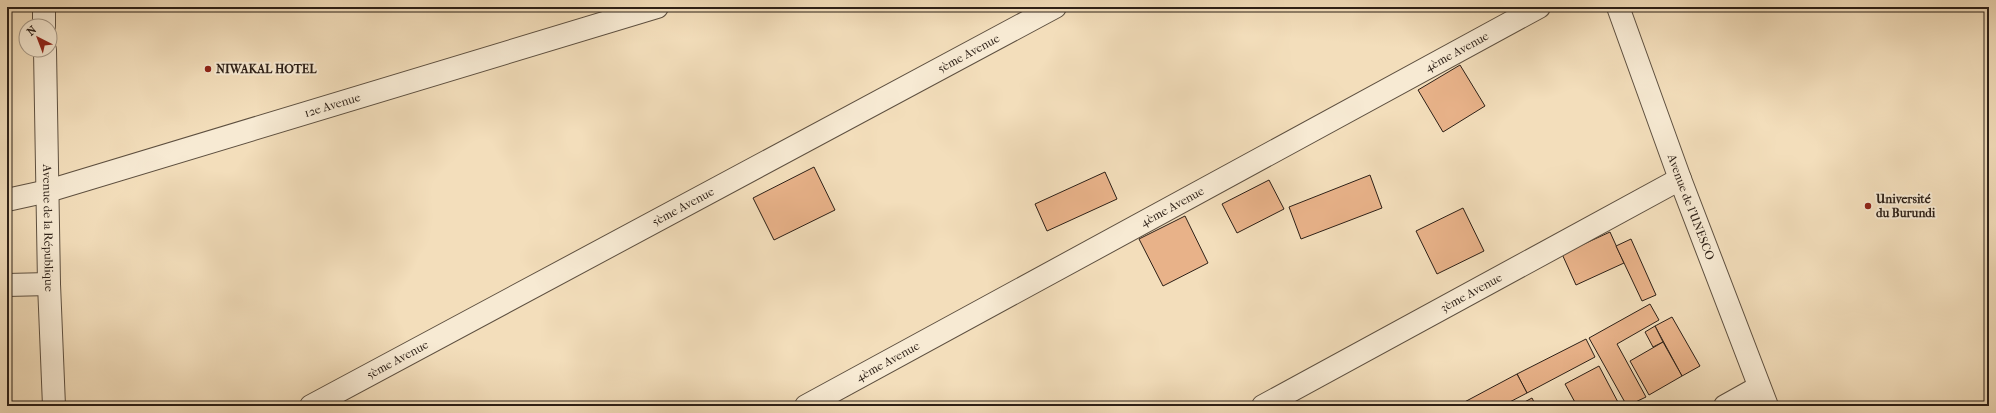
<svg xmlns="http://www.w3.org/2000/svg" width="1996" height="413" font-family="'IM FELL French Canon',serif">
<rect width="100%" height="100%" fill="#f3debb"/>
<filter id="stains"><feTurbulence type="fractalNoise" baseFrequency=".005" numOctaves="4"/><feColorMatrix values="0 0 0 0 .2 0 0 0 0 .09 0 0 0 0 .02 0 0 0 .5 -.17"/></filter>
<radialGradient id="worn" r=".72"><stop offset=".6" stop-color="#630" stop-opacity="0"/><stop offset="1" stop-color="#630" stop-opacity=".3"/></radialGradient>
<g fill="#e8b289" stroke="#2d2017">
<polygon points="1460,65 1485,106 1443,132 1418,90"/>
<polygon points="814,167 835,210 774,240 753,198"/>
<polygon points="1105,172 1117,199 1047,231 1035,204"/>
<polygon points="1370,175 1382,208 1301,239 1289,207"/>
<polygon points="1269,180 1284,209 1237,233 1222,204"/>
<polygon points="1463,208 1484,251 1437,274 1416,231"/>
<polygon points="1185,216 1208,263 1163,286 1139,239"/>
<polygon points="1610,232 1624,263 1576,285 1562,254"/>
<polygon points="1631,239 1656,295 1642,301 1616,246"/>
<polygon points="1650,304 1659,320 1617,344 1646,397 1627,406 1589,338"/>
<polygon points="1672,317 1700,366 1682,376 1655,326"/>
<polygon points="1655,326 1663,342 1653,347 1645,332"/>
<polygon points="1586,339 1595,357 1527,393 1517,374"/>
<polygon points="1663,342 1682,376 1649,395 1630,361"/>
<polygon points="1599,366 1620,406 1577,406 1565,384"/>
<polygon points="1517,374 1527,393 1502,406 1457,406"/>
<polygon points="1532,398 1536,406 1517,406"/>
</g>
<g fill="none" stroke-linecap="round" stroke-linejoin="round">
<defs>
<g id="minor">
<polyline points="44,7 44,26"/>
<path id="s1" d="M1618,7L1680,179L1767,406"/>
<path id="s2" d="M45,50L49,284L54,406"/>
<path id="s3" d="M7,200L48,191L657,7"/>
<polyline points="7,285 49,284"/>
<path id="s4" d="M311,406L1055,7"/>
<path id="s5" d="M806,406L1539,7"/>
<path id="s6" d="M1263,406L1680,179"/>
<polyline points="1725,406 1759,387"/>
</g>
</defs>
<use href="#minor" stroke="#5e5040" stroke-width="24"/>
<use href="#minor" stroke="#f7ead3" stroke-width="22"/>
</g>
<g fill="#8f2418" stroke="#f7ead3" stroke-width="1.5">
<circle cx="208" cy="69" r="4"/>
<circle cx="1868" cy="206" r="4"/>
</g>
<g text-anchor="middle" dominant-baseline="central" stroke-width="4" stroke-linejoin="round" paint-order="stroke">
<g font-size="12" fill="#2d2017" stroke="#f7ead3">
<text stroke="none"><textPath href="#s5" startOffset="741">4ème Avenue</textPath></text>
<text stroke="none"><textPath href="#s4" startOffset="746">5ème Avenue</textPath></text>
<text stroke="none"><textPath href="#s3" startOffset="339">12e Avenue</textPath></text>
<text stroke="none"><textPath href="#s4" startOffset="422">5ème Avenue</textPath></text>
<text stroke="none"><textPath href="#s5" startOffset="417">4ème Avenue</textPath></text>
<text stroke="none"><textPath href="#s1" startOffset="213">Avenue de l'UNESCO</textPath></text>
<text stroke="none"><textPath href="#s2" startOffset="178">Avenue de la République</textPath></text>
<text stroke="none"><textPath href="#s6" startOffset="237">3ème Avenue</textPath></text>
<text stroke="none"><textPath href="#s4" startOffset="98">5ème Avenue</textPath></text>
<text stroke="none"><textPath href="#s5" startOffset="93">4ème Avenue</textPath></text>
</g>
<g font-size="12" font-weight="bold" fill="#2d2017" stroke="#f7ead3" text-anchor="start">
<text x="216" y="69">NIWAKAL HOTEL</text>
<text x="1876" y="199">Université<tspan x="1876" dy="14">du Burundi</tspan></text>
</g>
</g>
<rect width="1996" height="413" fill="none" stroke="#f3debb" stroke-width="24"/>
<rect x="8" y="8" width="1980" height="397" fill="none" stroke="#2d2017" stroke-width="2"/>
<rect x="12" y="12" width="1972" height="389" fill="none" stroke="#2d2017"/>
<g transform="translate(38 38) rotate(318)"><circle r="19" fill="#f7ead3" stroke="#a69988"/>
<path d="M0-3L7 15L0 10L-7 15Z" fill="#8f2418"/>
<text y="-6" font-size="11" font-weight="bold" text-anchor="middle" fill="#2d2017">N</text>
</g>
<rect width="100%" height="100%" filter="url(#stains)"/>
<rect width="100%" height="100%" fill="url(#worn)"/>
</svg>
